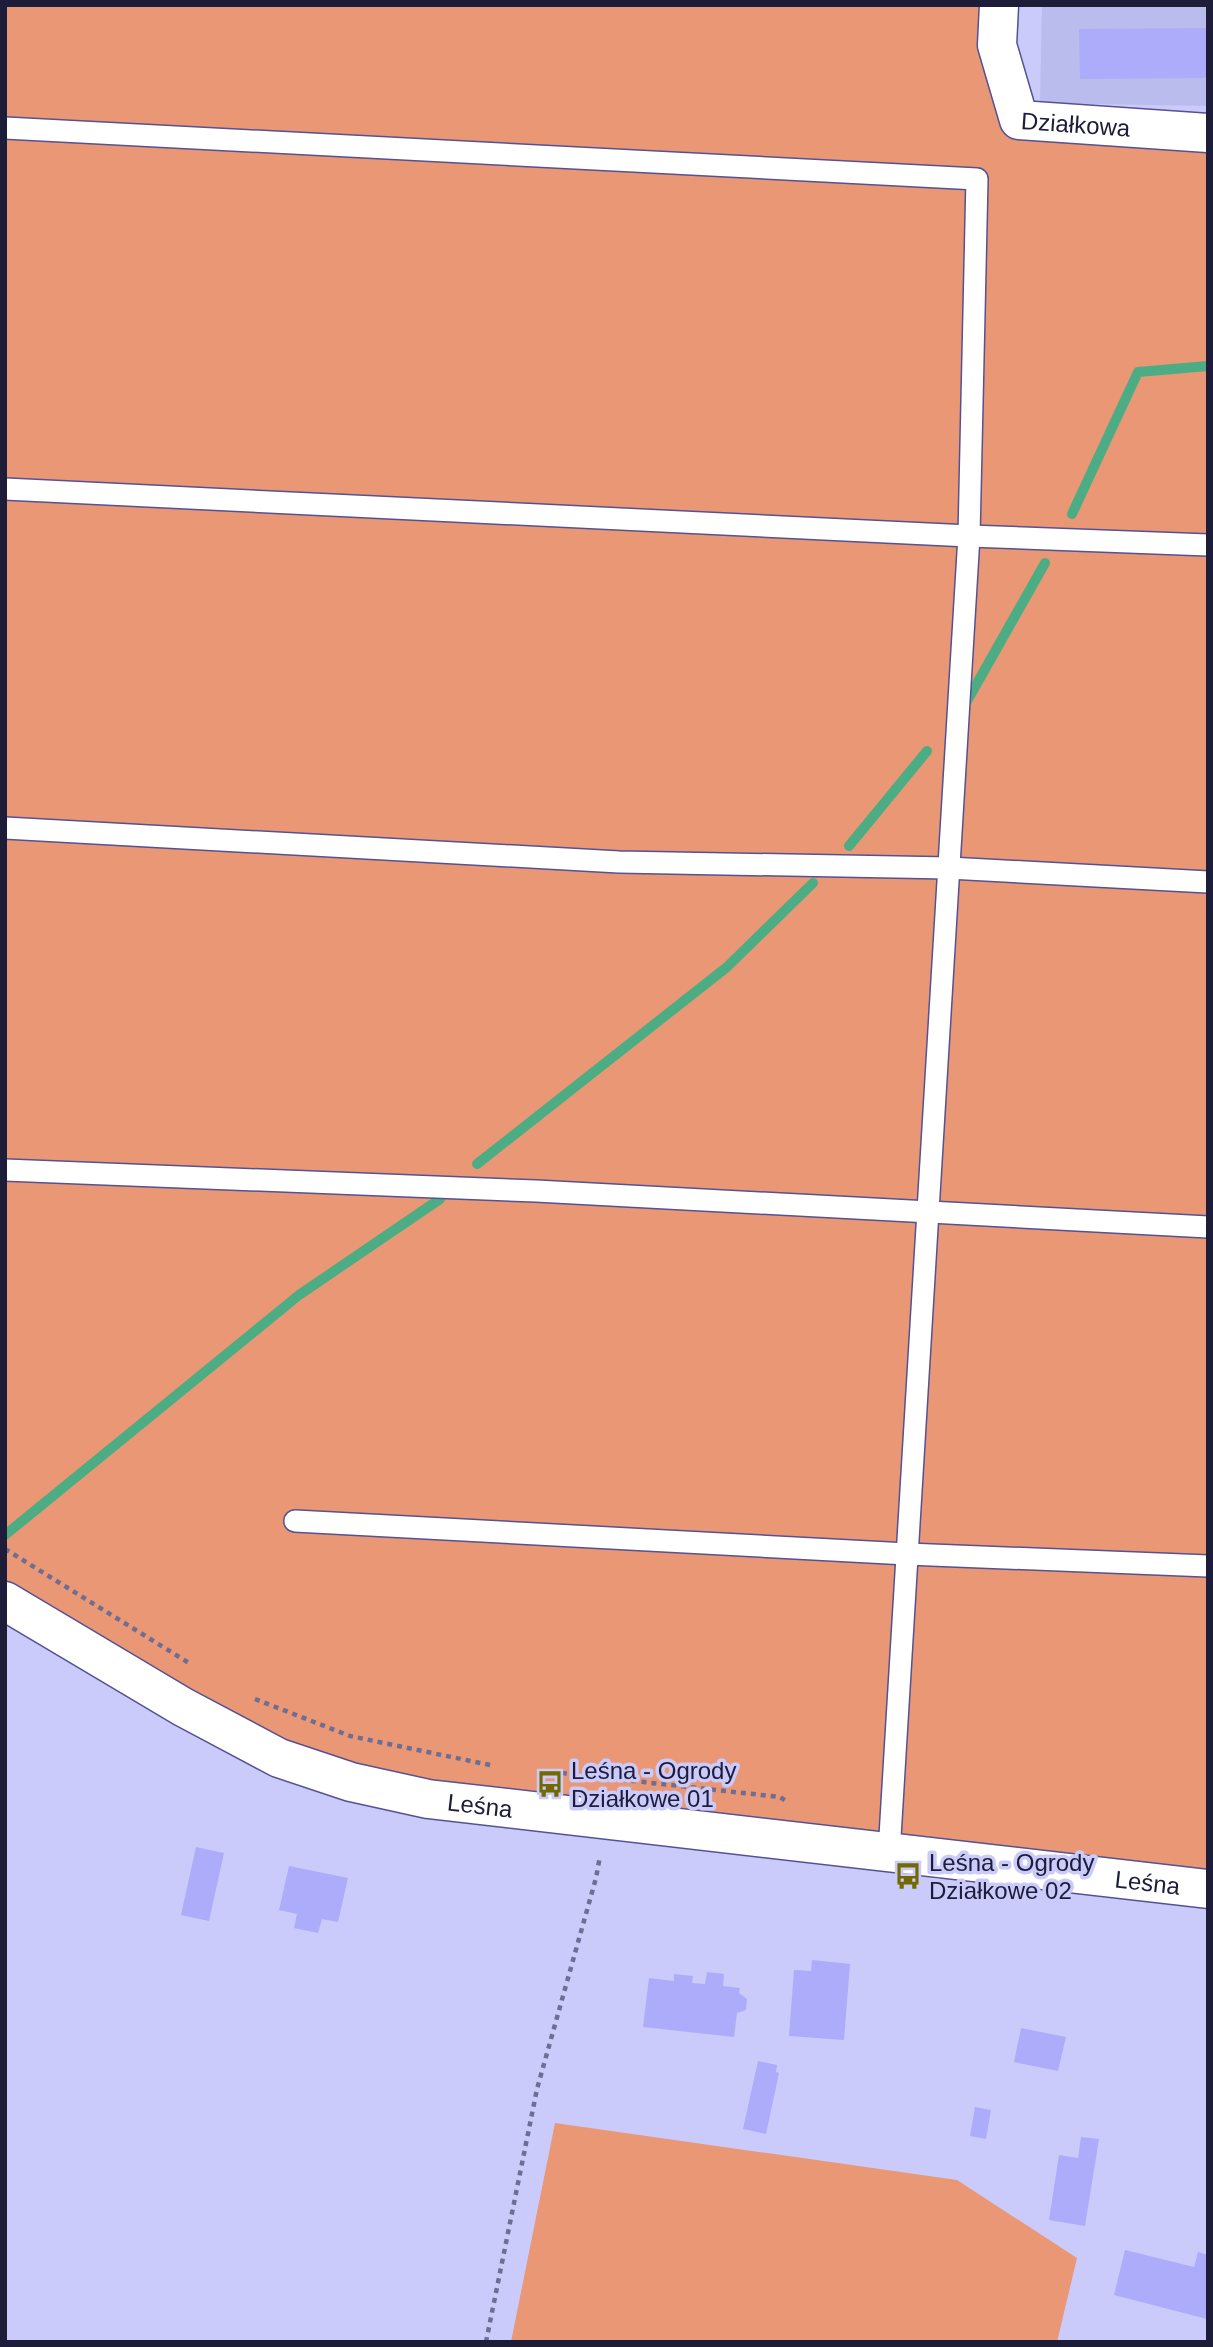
<svg xmlns="http://www.w3.org/2000/svg" width="1213" height="2347" font-family="Helvetica,sans-serif">
<rect width="100%" height="100%" fill="#cacbfa"/>
<polygon fill="#babcee" points="1042,5 1208,5 1208,106 1040,103"/>
<g fill="#e99775">
<polygon points="5,5 999,5 1019,120 1208,133 1208,1889 351,1782 5,1601"/>
<polygon points="555,2123 957,2180 1077,2258 1057,2342 511,2342"/>
</g>
<g fill="none" stroke-linecap="round" stroke-linejoin="round">
<g stroke="#4cad84" stroke-width="10">
<polyline points="1072,514 1138,372 1208,366"/>
<polyline points="967,701 1045,563"/>
<polyline points="849,846 927,751"/>
<polyline points="477,1164 727,967 813,883"/>
<polyline points="5,1535 299,1295 440,1199"/>
</g>
</g>
<g fill="#acacfa">
<polygon points="1208,28 1208,78 1080,79 1079,29"/>
<polygon points="196,1847 224,1853 209,1921 181,1915"/>
<polygon points="289,1866 348,1878 338,1922 322,1919 318,1933 294,1928 297,1914 279,1910"/>
<polygon points="812,1960 850,1964 844,2040 789,2036 794,1970 811,1971"/>
<polygon points="707,1972 724,1974 723,1986 740,1988 739,1993 747,1999 746,2010 737,2013 734,2037 643,2027 649,1978 674,1981 674,1974 693,1976 692,1983 705,1984"/>
<polygon points="1021,2028 1066,2037 1058,2071 1014,2062"/>
<polygon points="758,2061 777,2065 776,2072 779,2073 766,2134 743,2129"/>
<polygon points="975,2107 991,2110 986,2139 970,2136"/>
<polygon points="1081,2137 1099,2139 1085,2226 1049,2220 1059,2155 1078,2158"/>
<polygon points="1125,2250 1194,2267 1198,2252 1208,2255 1207,2319 1114,2295"/>
</g>
<g fill="none" stroke-linecap="round" stroke-linejoin="round">
<defs>
<g id="service">
<polyline points="5,128 977,179 969,536 889,1853"/>
<polyline points="5,489 969,536 1208,545"/>
<polyline points="5,828 619,862 949,868 1208,882"/>
<polyline points="5,1170 536,1191 1208,1227"/>
<polyline points="295,1521 907,1554 1208,1566"/>
</g>
<g id="minor">
<path id="s1" d="M999,5L997,45L1019,120L1208,133"/>
<path id="s2" d="M5,1601L183,1707L279,1758L351,1782L428,1799L1208,1889"/>
</g>
</defs>
<use href="#service" stroke="#545195" stroke-width="24"/>
<use href="#minor" stroke="#545195" stroke-width="41"/>
<g stroke="#6e6e94" stroke-width="4.5" stroke-dasharray="5 5" stroke-linecap="butt">
<polyline points="5,1549 189,1663"/>
<polyline points="255,1699 350,1736 495,1766"/>
<polyline points="552,1772 780,1797 786,1801"/>
<polyline points="486,2342 537,2089 596,1878 600,1856"/>
</g>
<use href="#service" stroke="#fff" stroke-width="21"/>
<use href="#minor" stroke="#fff" stroke-width="38"/>
</g>
<defs>
<symbol id="bus-bare" viewBox="-9 -9 18 18"><path d="M-5-6H5V4H4V6H2V4H-2V6H-4V4H-5ZM-3.5-4V0h7V-4ZM-3.5 1.2v1.5H-2V1.2ZM2 1.2v1.5H3.5V1.2Z" fill="#726900" stroke="#cacbfa" stroke-width="2.5" paint-order="stroke"/></symbol>
</defs>
<g fill-rule="evenodd">
<use href="#bus-bare" x="531" y="1765" width="38" height="38"/>
<use href="#bus-bare" x="889" y="1857" width="38" height="38"/>
</g>
<g text-anchor="middle" dominant-baseline="central" stroke-width="7" stroke-linejoin="round" paint-order="stroke">
<g font-size="24" fill="#1d1c39" stroke="#cacbfa">
<text stroke="none"><textPath href="#s1" startOffset="175">Działkowa</textPath></text>
<text stroke="none"><textPath href="#s2" startOffset="523">Leśna</textPath></text>
<text stroke="none"><textPath href="#s2" startOffset="1195">Leśna</textPath></text>
</g>
<g font-size="24" fill="#1d1c39" stroke="#cacbfa" text-anchor="start">
<text x="571" y="1770">Leśna - Ogrody<tspan x="571" dy="28">Działkowe 01</tspan></text>
<text x="929" y="1862">Leśna - Ogrody<tspan x="929" dy="28">Działkowe 02</tspan></text>
</g>
</g>
<rect width="1213" height="2347" fill="none" stroke="#1d1c39" stroke-width="14"/>
</svg>
